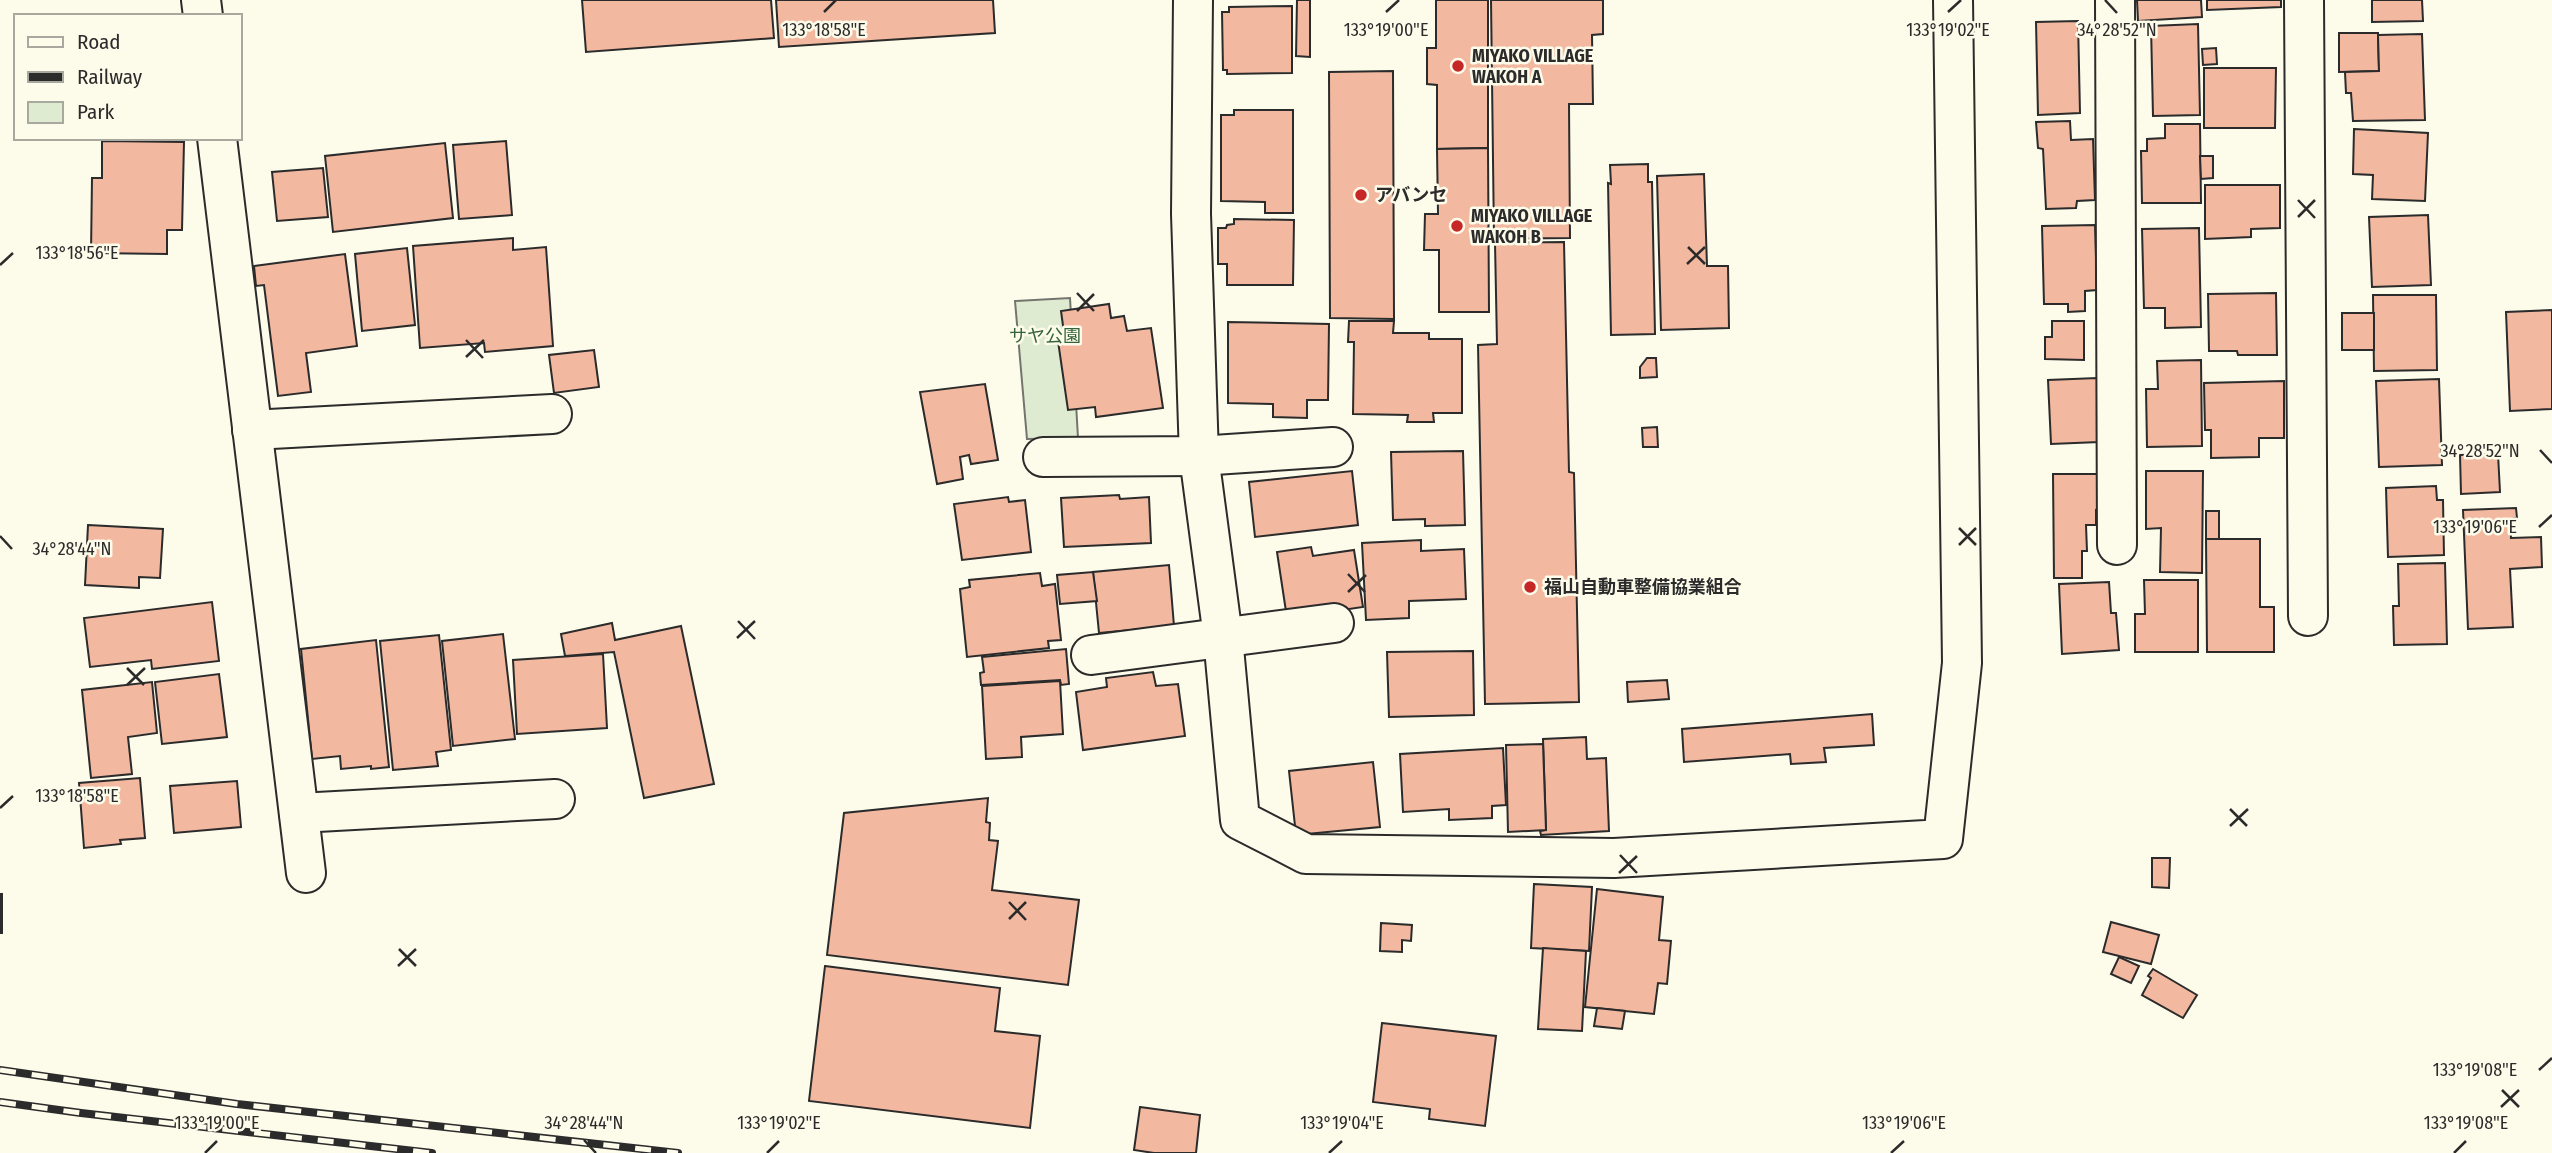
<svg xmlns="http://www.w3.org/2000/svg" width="2552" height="1153" font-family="'Fira Sans Condensed','Noto Sans JP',sans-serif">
<rect width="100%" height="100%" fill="#fdfbea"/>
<polygon fill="#deebd1" stroke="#74746e" stroke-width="2" points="1070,298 1078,438 1027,439 1015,301"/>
<g fill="#f2b8a0" stroke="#2b2b2b" stroke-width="2">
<polygon points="582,0 771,0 774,38 586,52"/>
<polygon points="776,0 993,0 995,33 779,47"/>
<polygon points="1297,0 1310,0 1310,57 1296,56"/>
<polygon points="1436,0 1488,0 1488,148 1437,149 1437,85 1427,84 1427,48 1436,48"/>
<polygon points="1491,0 1603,0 1603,34 1592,35 1593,104 1569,104 1570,238 1494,239"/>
<polygon points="2137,0 2201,0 2202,17 2138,21"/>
<polygon points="2207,0 2281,0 2281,7 2207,10"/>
<polygon points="2372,0 2422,0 2423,21 2372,22"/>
<polygon points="1292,6 1292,73 1227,74 1227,70 1223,70 1222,12 1229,12 1229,7"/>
<polygon points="2078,21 2080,113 2038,115 2036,22"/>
<polygon points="2198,24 2200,115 2153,116 2151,26"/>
<polygon points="2339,33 2378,33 2379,71 2339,72"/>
<polygon points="2422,34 2425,120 2353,121 2351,93 2346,93 2345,72 2379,71 2378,35"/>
<polygon points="2216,48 2217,64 2203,65 2202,49"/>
<polygon points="2204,68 2276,68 2275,128 2204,128"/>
<polygon points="1393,71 1394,319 1330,318 1329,72"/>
<polygon points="1234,110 1293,110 1293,213 1265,213 1265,202 1221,201 1221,115 1234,115"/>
<polygon points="2070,121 2071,140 2093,139 2095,200 2077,201 2076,208 2046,209 2043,149 2038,148 2036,122"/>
<polygon points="2165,124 2200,124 2201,203 2142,203 2141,151 2147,151 2147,139 2165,138"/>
<polygon points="2354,129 2428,133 2425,201 2372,199 2373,175 2353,174"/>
<polygon points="100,138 136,138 136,142 102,141"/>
<polygon points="102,141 184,142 182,230 167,230 167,254 91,253 92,178 102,178"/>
<polygon points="506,141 512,215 459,219 453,145"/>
<polygon points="445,143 453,218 333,232 325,156"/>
<polygon points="1488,148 1489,312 1439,312 1439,250 1424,250 1425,214 1438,214 1437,149"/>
<polygon points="2200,156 2213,156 2213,178 2201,179"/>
<polygon points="1648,164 1648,182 1652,182 1655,334 1611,335 1608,183 1611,184 1610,165"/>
<polygon points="323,168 328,217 277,221 272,172"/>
<polygon points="1704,174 1707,266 1728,266 1729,328 1661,330 1657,176"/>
<polygon points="2205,185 2280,185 2280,228 2251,229 2251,237 2205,239"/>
<polygon points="2428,215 2431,285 2372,287 2369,217"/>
<polygon points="1234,219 1294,220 1293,285 1227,285 1227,264 1218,264 1218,228 1226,228 1227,225 1234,224"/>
<polygon points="2095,225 2097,290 2085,291 2085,311 2068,312 2068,304 2044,304 2042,226"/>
<polygon points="2199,228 2201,327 2165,328 2165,308 2144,308 2142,229"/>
<polygon points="513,238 513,250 546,247 553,346 485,352 484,343 420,348 413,246"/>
<polygon points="1564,242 1569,472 1574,473 1579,702 1485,704 1478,345 1497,344 1495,243"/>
<polygon points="407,248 415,325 362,331 355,254"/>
<polygon points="345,254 357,346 306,353 311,392 278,396 264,285 256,286 254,266"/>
<polygon points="2276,293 2277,355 2238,355 2237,351 2209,351 2208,294"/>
<polygon points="2373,295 2436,295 2437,370 2374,371"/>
<polygon points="1109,304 1111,318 1124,316 1127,331 1151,328 1163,408 1096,417 1095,407 1068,410 1058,341 1065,340 1061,311"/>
<polygon points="2552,310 2552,409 2510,411 2506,312"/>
<rect x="2342" y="313" width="32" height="37"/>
<polygon points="1349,321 1394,321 1393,333 1429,333 1429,339 1462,339 1462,413 1433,413 1434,422 1407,422 1408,415 1353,414 1354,342 1348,342"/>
<polygon points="2052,321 2084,321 2084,360 2045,359 2045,337 2052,337"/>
<polygon points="1228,322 1329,324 1328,400 1307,400 1307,418 1273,417 1273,404 1228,403"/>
<polygon points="594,350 599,387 554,393 549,355"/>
<polygon points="1647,358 1656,358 1657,377 1640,378 1640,367"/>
<polygon points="2201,360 2202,446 2147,447 2146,389 2158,389 2157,361"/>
<polygon points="2097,378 2099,442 2051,444 2048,380"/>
<polygon points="2439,379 2442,465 2379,467 2376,381"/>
<polygon points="2284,381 2284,438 2259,438 2259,457 2211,458 2211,430 2205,430 2204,383"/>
<polygon points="985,384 998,460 971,464 969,455 960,457 963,479 937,484 920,392"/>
<polygon points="1657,427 1658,447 1643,447 1642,428"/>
<polygon points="1463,451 1465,525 1425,526 1425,519 1393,520 1391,452"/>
<polygon points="2498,454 2500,492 2461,494 2460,455"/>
<polygon points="1352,471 1358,525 1255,537 1249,482"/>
<polygon points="2146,471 2203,471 2202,573 2160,572 2161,528 2146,529"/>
<polygon points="2053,474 2100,474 2100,511 2096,510 2096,525 2086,525 2087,551 2082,551 2082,578 2054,578"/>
<polygon points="2436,486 2437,500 2443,500 2444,555 2388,557 2386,488"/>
<polygon points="1119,495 1120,499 1149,497 1151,543 1064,547 1061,498"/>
<polygon points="1008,497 1009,502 1025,500 1031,552 962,560 954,504"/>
<polygon points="2516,508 2517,518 2510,519 2511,538 2541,537 2542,567 2510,569 2513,627 2468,629 2463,510"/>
<rect x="2206" y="511" width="13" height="28"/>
<polygon points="88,525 163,529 160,578 139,577 139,588 85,585"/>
<polygon points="2206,539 2260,539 2260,607 2274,607 2274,652 2207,652"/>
<polygon points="1421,540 1421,551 1464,549 1466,599 1409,601 1409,618 1366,620 1362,543"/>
<polygon points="1311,547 1313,556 1354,550 1363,607 1287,618 1277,552"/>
<polygon points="2445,563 2447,644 2394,645 2393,606 2399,606 2398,564"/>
<polygon points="1169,565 1174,626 1099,633 1093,572"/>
<polygon points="1093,572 1097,601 1060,604 1057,575"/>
<polygon points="1040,573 1042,586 1055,584 1061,640 1048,641 1049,648 967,657 960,589 970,587 969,580"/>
<polygon points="2144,580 2198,580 2198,652 2135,652 2135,614 2145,614"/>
<polygon points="2109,582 2111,613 2116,613 2119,650 2062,654 2059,584"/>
<polygon points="212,602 219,661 152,669 151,660 90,667 84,618"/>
<polygon points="612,623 615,640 681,626 714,784 644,798 614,652 565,656 561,634"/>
<polygon points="503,634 515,739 453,746 442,641"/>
<polygon points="439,635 451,750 436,752 438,766 393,770 380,641"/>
<polygon points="376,640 389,767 371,769 371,766 341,769 340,756 312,759 301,649"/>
<polygon points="1066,649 1069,684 1061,685 1060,680 981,685 980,673 984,672 982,657"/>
<polygon points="1473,651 1474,715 1389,717 1387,652"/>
<polygon points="603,654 607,728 517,734 513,660"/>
<polygon points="1153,672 1156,686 1178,684 1185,736 1083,750 1076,692 1107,687 1106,678"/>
<polygon points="219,674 227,737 162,744 155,682"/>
<polygon points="1667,680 1669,699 1628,702 1627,682"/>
<polygon points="1060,681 1063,734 1021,737 1022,757 986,759 982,686"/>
<polygon points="152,682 157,733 128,737 132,774 91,778 82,690"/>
<polygon points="1872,714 1874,745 1824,748 1826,762 1791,764 1790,754 1684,762 1682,729"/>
<polygon points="1586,737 1587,759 1606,758 1609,831 1541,835 1540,831 1546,830 1543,739"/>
<polygon points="1543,744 1546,830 1508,832 1506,745"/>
<polygon points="1503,748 1506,805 1492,806 1492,818 1449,820 1449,809 1403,812 1400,754"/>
<polygon points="1373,762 1380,827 1296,835 1289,771"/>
<polygon points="140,778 145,838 120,840 121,844 84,848 79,783"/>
<polygon points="237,781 241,827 174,833 170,786"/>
<polygon points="988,798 986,822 990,823 989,840 998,841 992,890 1079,900 1068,985 827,955 844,813"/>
<polygon points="2152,858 2170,858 2169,888 2152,887"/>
<polygon points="1534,884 1592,887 1589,951 1531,948"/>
<polygon points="1597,889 1663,897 1659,940 1671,941 1667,984 1658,983 1654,1014 1585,1007"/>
<rect x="0" y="894" width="2" height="39"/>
<polygon points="2111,922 2159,935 2151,964 2103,952"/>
<polygon points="1381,923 1412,925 1411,941 1402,940 1402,952 1380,951"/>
<polygon points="1543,948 1586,951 1582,1031 1538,1029"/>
<polygon points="2119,957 2139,966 2131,983 2111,974"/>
<polygon points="825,966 1000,988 995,1031 1040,1036 1030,1128 809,1101"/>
<polygon points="2153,969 2197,995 2183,1018 2142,995 2151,978 2148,976"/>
<polygon points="1597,1008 1625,1011 1622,1029 1594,1026"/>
<polygon points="1382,1023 1496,1036 1485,1126 1429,1119 1430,1109 1373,1102"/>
<polygon points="1140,1107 1200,1115 1196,1153 1154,1153 1134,1150"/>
</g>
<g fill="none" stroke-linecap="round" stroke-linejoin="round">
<defs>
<g id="minor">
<polyline points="201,0 203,16"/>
<polyline points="1193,0 1191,214 1199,456 1223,637 1240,820 1306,854 1614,858 1943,839 1962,663 1953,0"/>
<polyline points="2115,0 2117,545"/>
<polyline points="2304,0 2308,616"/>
<polyline points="217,138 306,873"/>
<polyline points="252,430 552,414"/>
<polyline points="1043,457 1199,456 1333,447"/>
<polyline points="1091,655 1334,623"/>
<polyline points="299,813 555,799"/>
</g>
</defs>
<use href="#minor" stroke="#2b2b2b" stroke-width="42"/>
<use href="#minor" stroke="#fdfbea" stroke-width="38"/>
<defs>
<g id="rail">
<polyline points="0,1070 237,1104 678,1153"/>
<polyline points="0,1102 81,1113 432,1153"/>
</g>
</defs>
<use href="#rail" stroke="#2b2b2b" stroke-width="8"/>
<use href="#rail" stroke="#fdfbea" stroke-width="5" stroke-dasharray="16" stroke-linecap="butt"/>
</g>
<path fill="none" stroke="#2b2b2b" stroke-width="2.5" d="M2105,0L2117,13M824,12L836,0M1386,12L1399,0M1948,12L1961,0M2298,200L2315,218M2298,217L2315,200M1688,247L1705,264M1687,264L1705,247M0,265L13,253M1077,293L1094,311M1077,311L1094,294M466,340L483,358M466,357L484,340M2540,450L2552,463M2539,527L2552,515M1959,528L1976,545M0,536L12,549M1959,545L1976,528M1348,574L1365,592M1348,592L1366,575M738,621L755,639M737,638L755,621M127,668L144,685M127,685L145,668M0,808L13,796M2230,809L2247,826M2230,826L2248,809M1620,855L1637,873M1619,873L1637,856M1009,902L1026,920M1009,919L1026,902M399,949L416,966M398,966L416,949M2539,1070L2552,1058M2502,1090L2519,1107M2501,1107L2519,1090M584,1140L596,1153M205,1153L217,1141M767,1153L779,1141M1329,1153L1342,1141M1891,1153L1904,1141M2454,1153L2466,1141"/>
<g fill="#c62828" stroke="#fdfbea" stroke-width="2.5">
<circle cx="1458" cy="66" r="7"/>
<circle cx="1361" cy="195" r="7"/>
<circle cx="1457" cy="226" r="7"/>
<circle cx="1530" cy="587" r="7"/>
</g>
<g text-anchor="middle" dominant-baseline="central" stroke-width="5" stroke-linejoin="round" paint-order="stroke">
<g font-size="18" font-weight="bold" fill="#2b2b2b" stroke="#fdfbea" text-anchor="start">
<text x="1472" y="56">MIYAKO VILLAGE<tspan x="1472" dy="21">WAKOH A</tspan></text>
<text x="1375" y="195">アバンセ</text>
<text x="1471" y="216">MIYAKO VILLAGE<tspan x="1471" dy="21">WAKOH B</tspan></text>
<text x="1544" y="587">福山自動車整備協業組合</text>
</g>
<g font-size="18" fill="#34623c" stroke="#fdfbea">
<text x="1045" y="336">サヤ公園</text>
</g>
</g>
<g font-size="18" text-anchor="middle" fill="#2b2b2b" stroke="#fdfbea" stroke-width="5" stroke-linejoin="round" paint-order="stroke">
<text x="824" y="36">133°18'58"E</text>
<text x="1386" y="36">133°19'00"E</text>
<text x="1948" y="36">133°19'02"E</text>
<text x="2117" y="36">34°28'52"N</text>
<text x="77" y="259">133°18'56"E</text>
<text x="2480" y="457">34°28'52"N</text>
<text x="2475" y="533">133°19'06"E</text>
<text x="72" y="555">34°28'44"N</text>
<text x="77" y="802">133°18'58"E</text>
<text x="2475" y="1076">133°19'08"E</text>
<text x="584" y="1129">34°28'44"N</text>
<text x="217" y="1129">133°19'00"E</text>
<text x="779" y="1129">133°19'02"E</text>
<text x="1342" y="1129">133°19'04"E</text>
<text x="1904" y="1129">133°19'06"E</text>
<text x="2466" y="1129">133°19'08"E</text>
</g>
<rect x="14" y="14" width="228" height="126" fill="#fdfbea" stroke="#a9a89e" stroke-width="2"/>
<rect x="28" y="37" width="35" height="10" fill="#fdfbea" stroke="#a9a89e" stroke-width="2"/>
<text x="77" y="49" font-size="21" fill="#2b2b2b">Road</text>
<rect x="28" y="72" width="35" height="10" fill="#2b2b2b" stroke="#a9a89e" stroke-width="2"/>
<text x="77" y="84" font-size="21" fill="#2b2b2b">Railway</text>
<rect x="28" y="102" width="35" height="21" fill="#deebd1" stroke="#a9a89e" stroke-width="2"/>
<text x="77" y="119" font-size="21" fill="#2b2b2b">Park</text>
</svg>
